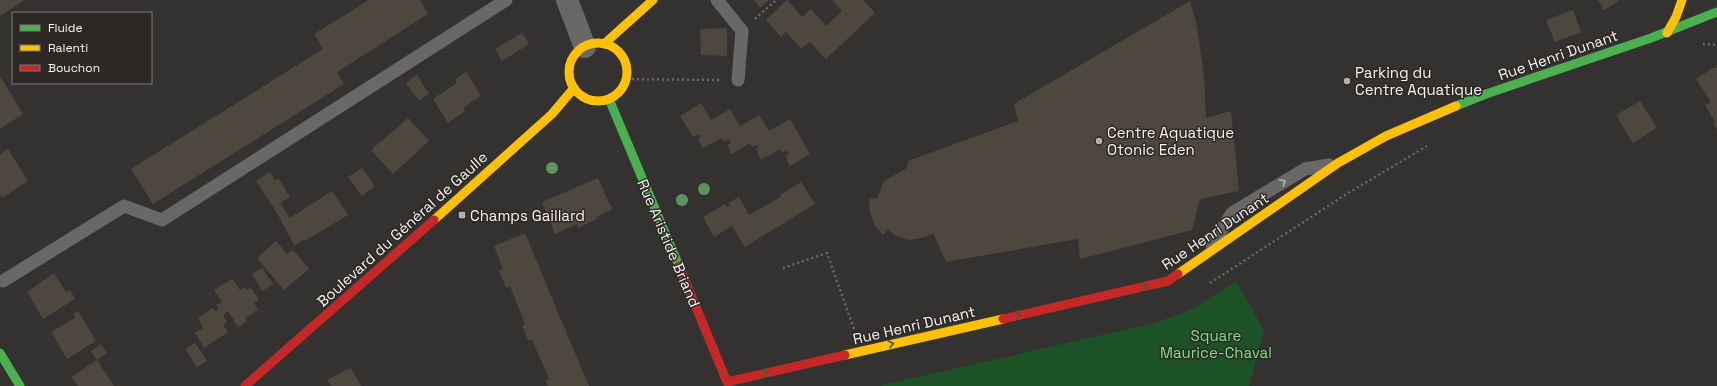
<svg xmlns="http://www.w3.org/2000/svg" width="1717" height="386" font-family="'Space Grotesk',sans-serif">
<rect width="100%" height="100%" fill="#343230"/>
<polygon fill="#1d5126" points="1236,281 1264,330 1249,386 878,386 1155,323 1193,309"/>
<g fill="#4e473d">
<polygon points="0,0 25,0 0,16"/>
<polygon points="369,0 420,0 428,14 337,72 344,84 153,204 131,169 323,49 314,34"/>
<polygon points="754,0 769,0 760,8"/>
<polygon points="787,0 802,17 811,9 826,26 842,11 832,0 863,0 875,13 826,59 810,42 801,49 786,32 781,37 766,20"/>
<polygon points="1598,0 1620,0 1604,10"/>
<polygon points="1190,1 1197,26 1204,77 1206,118 1231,111 1239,191 1200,199 1192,230 1080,259 1078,239 946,262 933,233 926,237 909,240 896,236 888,230 883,235 875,226 870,212 869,198 877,199 884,181 907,168 908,161 1018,121 1014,104"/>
<polygon points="1573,10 1581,32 1555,42 1546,20"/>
<polygon points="727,28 727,56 701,55 700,29"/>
<polygon points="522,33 529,44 502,61 495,49"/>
<polygon points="1716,66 1717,67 1717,130 1713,123 1715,122 1705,105 1711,102 1696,79"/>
<polygon points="466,72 481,96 463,108 465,111 448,123 433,99 457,83 455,79"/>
<polygon points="417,75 429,94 419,101 406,83"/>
<polygon points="0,76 23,114 0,129"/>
<polygon points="1640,101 1657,128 1633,143 1616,115"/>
<polygon points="701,103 711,120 730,109 740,126 759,115 769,131 790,119 810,154 790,166 785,156 789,154 787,150 783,153 780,149 761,160 756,149 759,147 757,145 752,147 750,143 732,154 727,145 731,143 729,139 724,142 722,138 703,148 698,139 701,137 699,134 693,137 680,116"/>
<polygon points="408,118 429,141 393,174 371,150"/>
<polygon points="8,149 28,181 2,198 0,195 0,154"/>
<polygon points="362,168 375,186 362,196 348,177"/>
<polygon points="270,172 275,180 279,179 290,197 280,203 290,218 332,191 348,215 305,241 304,240 294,245 277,213 256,181"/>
<polygon points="598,178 612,209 596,217 597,219 578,228 577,224 555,234 542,202"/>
<polygon points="801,182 815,204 745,247 732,226 714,237 703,217 725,204 727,207 730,206 728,203 739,197 749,215 781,197 780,195"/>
<polygon points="525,233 559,315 589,386 548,386 545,380 549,379 532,340 528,340 522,326 525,324 510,286 506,288 499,270 503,269 494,246"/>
<polygon points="276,241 287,254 293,250 309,269 284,290 257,258"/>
<polygon points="262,268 273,284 262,291 252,274"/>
<polygon points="54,273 66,292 70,290 75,299 43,319 27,292"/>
<polygon points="232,279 240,290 244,287 246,290 251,288 259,300 254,303 258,310 245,318 247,321 238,327 228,311 223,315 227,322 223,325 228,332 204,348 195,333 203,328 198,318 213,308 215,311 219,309 216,305 222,302 214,290"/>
<polygon points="78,311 96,341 67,359 51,332 75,318 73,314"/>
<polygon points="195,343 207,361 197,367 185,349"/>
<polygon points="101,344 107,353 97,360 114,386 78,386 71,377 97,360 91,351"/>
<polygon points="351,368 361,386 331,386 327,380"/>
</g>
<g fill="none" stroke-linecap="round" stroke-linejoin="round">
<g stroke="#6a6968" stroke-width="2.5" stroke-dasharray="2 3" stroke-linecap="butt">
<polyline points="755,19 776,0"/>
<polyline points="1703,44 1717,45"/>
<polyline points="627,79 720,80"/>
<polyline points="783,268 827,253 854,329"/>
<polyline points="1210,283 1345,195 1427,146"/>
</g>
<g stroke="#6a6867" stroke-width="13">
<polyline points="717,0 742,31 738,80"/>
<polyline points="1212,245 1232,213 1305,169 1329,165"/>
<polyline points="3,281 124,206 162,220 506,0"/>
</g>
<polyline stroke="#6a6867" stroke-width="22" points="567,0 585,47"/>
<g stroke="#4caf50" stroke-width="9">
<polyline points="609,99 679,266"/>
<polyline points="1456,106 1486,94 1651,38 1717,12"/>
<polyline points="0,353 20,386"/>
</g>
<g stroke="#ffc107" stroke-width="9">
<polyline points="1667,33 1676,17 1682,0"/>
<circle cx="598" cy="72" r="29"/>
<polyline points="604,44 653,0"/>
<polyline points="434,220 552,114 574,88"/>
<polyline points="1178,274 1338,163 1386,136 1456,106"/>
<polyline points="845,355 1003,319"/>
</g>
<g stroke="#c62828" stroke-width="9">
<polyline points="679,266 727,382 845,355"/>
<polyline points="1003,319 1168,281 1178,274"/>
<polyline points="245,386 434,220"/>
</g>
</g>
<g fill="#5c9360">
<circle cx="552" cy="168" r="6"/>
<circle cx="704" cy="189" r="6"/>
<circle cx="682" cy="200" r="6"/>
</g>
<defs><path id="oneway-chevron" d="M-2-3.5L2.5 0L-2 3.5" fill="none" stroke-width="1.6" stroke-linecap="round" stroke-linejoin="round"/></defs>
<use stroke="#b8b5b3" href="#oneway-chevron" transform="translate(1283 182) rotate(-31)"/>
<g stroke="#395e36">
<use href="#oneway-chevron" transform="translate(1145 286) rotate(-13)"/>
<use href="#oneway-chevron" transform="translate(1018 315) rotate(-13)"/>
<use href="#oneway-chevron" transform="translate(891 344) rotate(-13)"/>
<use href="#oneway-chevron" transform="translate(765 373) rotate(-13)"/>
</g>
<g fill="#b3b0ae" stroke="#2c2824" stroke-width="1.5">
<circle cx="1347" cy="81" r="4"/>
<circle cx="1099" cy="141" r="4"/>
<rect x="458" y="211" width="8" height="8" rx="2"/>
</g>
<g text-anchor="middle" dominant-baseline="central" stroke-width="3" stroke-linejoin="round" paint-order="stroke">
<g font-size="15" fill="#f7f4f2" stroke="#2c2824">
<text transform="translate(1558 55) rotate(-19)">Rue Henri Dunant</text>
<text transform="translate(402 229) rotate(-42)">Boulevard du Général de Gaulle</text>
<text transform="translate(1215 231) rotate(-34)">Rue Henri Dunant</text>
<text transform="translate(669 243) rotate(67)">Rue Aristide Briand</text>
<text transform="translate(914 325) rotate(-13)">Rue Henri Dunant</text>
</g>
<g font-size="15" fill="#f7f4f2" stroke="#2c2824" text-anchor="start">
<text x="1355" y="72">Parking du<tspan x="1355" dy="17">Centre Aquatique</tspan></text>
<text x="1107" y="132">Centre Aquatique<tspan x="1107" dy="17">Otonic Eden</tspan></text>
<text x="470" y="215">Champs Gaillard</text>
</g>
<g font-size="15" fill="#7ce287" stroke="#2c2824">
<text x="1216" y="335">Square<tspan x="1216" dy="17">Maurice-Chaval</tspan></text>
</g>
</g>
<rect x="12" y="12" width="140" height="72" fill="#2c2824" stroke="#7d7a76"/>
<rect x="20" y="25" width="20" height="6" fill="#4caf50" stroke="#7d7a76"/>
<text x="48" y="32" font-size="12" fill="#f7f4f2">Fluide</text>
<rect x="20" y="45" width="20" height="6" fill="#ffc107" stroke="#7d7a76"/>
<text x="48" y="52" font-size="12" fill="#f7f4f2">Ralenti</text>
<rect x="20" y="65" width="20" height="6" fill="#c62828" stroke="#7d7a76"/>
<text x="48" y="72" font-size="12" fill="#f7f4f2">Bouchon</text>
</svg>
